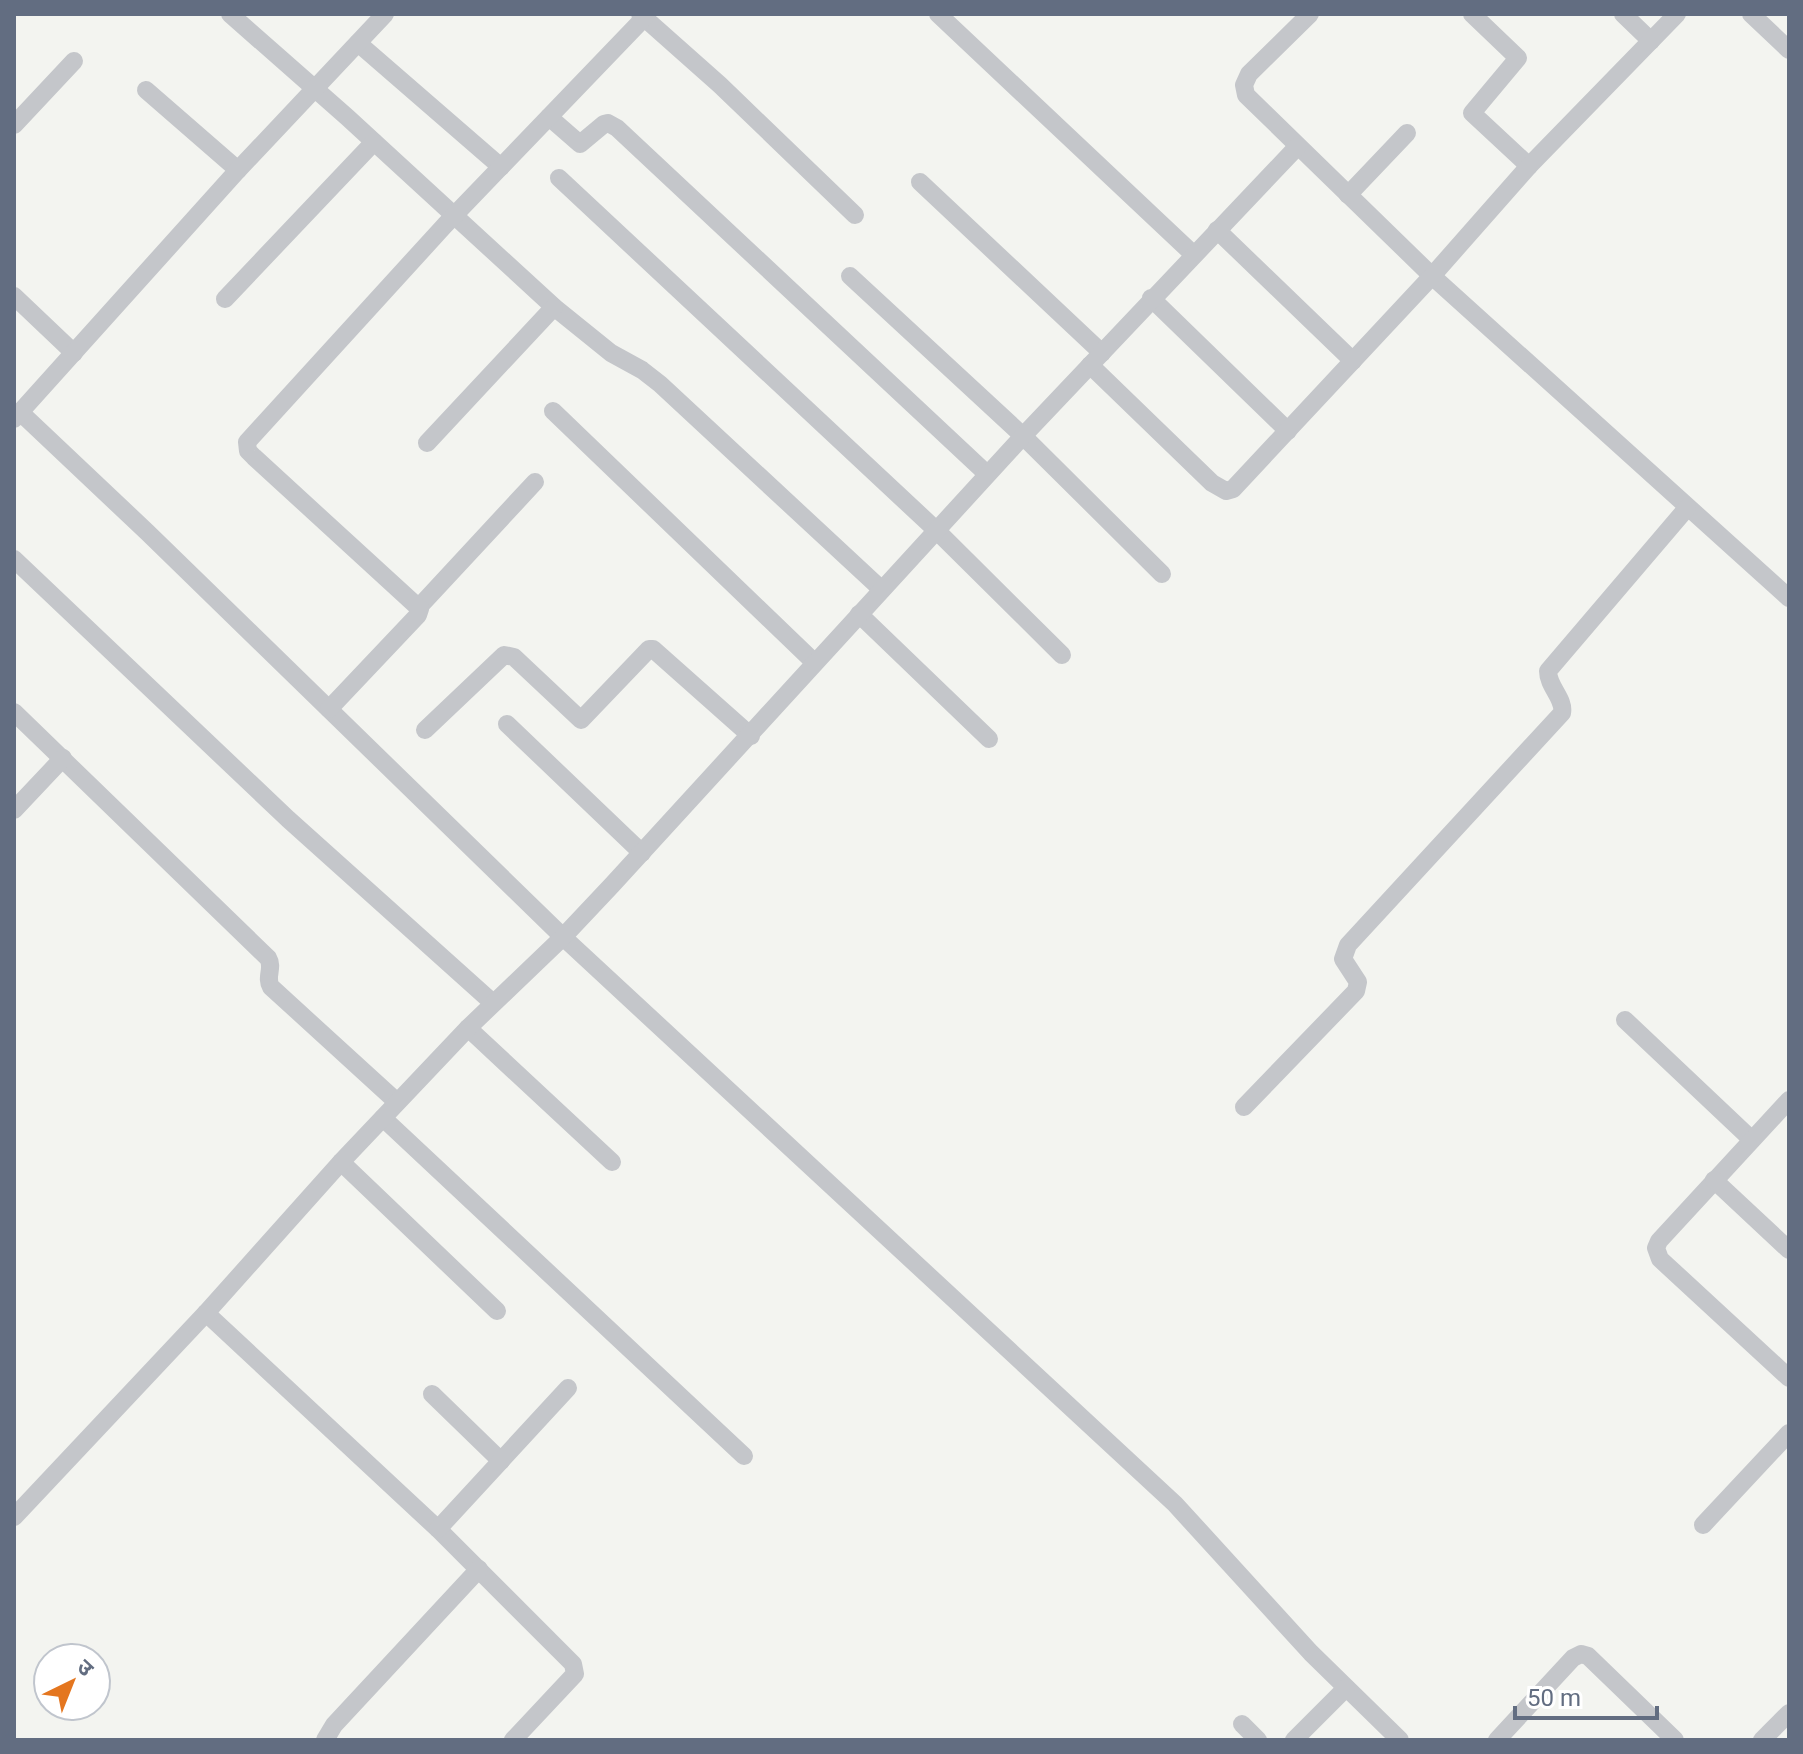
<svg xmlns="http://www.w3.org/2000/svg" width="1803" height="1754" font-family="Roboto,'Noto Sans Devanagari',sans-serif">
<rect width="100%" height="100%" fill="#f3f4f0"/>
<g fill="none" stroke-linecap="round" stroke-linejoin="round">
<g stroke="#c4c6ca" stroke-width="18">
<polyline points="230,14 347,117 554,307 611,353 642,370 660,384 881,589"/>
<polyline points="640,14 720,85 855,215"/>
<polyline points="938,14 1193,254"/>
<polyline points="1310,14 1249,74 1244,85 1246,95 1432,276 1789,598"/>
<polyline points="1472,14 1518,58 1472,113 1529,166"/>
<polyline points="1623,14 1651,41"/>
<polyline points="1751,14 1789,50"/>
<polyline points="358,43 501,167"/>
<polyline points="146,90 238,170"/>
<polyline points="549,117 580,144 604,124 608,123 617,128 987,474"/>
<polyline points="14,125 74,61"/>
<polyline points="559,178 936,530 1062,655"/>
<polyline points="920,182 1102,353"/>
<polyline points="1348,195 1407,133"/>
<polyline points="1217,230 1353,361"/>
<polyline points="850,276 1023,436 1162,574"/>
<polyline points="14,296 74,353"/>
<polyline points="1151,298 1288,431"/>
<polyline points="225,299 374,142"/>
<polyline points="1090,365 1212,483 1226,491 1233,489 1432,276 1529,166 1677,14"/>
<polyline points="553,411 814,662"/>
<polyline points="20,412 147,532 563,937 1175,1504 1311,1653 1400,1740"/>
<polyline points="14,419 238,170 385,14"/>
<polyline points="427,443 554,307"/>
<polyline points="14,559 288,819 493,1003"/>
<polyline points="419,607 535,482"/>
<polyline points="859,614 989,739"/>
<polyline points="329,709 418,615 420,609 254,457 248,451 247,442 445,225 644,18"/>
<path d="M14,712L268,958C274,968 265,977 271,987L397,1102"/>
<polyline points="507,724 642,853"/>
<polyline points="425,730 504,655 514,657 581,720 649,649 653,649 751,736"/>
<polyline points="14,810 63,758"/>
<polyline points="1625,1020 1751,1139"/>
<polyline points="468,1028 612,1162"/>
<polyline points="1789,1100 1659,1241 1656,1248 1660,1259 1789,1378"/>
<path d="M1244,1107L1356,991L1358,982L1343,959L1348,945L1562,713C1565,699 1548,687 1548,671L1687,508"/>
<polyline points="383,1118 744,1456"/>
<polyline points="341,1162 497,1311"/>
<polyline points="1714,1180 1789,1250"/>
<polyline points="206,1313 438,1529 573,1664 575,1674 513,1740"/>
<polyline points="432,1394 501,1461"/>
<polyline points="14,1517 206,1313 341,1162 468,1028 563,937 612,885 1023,436 1297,147"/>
<polyline points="1703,1525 1789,1433"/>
<polyline points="438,1529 568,1388"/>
<polyline points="1242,1724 1258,1740"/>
<polyline points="325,1740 334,1725 479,1569"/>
<polyline points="1294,1740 1346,1688"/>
<polyline points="1497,1740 1573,1658 1581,1654 1588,1656 1675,1740"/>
<polyline points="1762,1740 1789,1713"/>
</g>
</g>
<rect width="1803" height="1754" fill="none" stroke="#626d81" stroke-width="32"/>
<g transform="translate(72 1682) rotate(43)"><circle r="38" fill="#ffffff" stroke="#c0c5cd" stroke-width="2"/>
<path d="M0-6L14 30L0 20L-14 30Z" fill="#e4761f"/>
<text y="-12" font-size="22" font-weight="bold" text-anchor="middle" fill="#626d81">उ</text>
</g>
<path d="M1515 1706v12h142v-12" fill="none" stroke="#626d81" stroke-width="4"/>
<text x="1527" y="1706" font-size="24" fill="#626d81" stroke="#ffffff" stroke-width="6" paint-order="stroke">50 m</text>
</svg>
